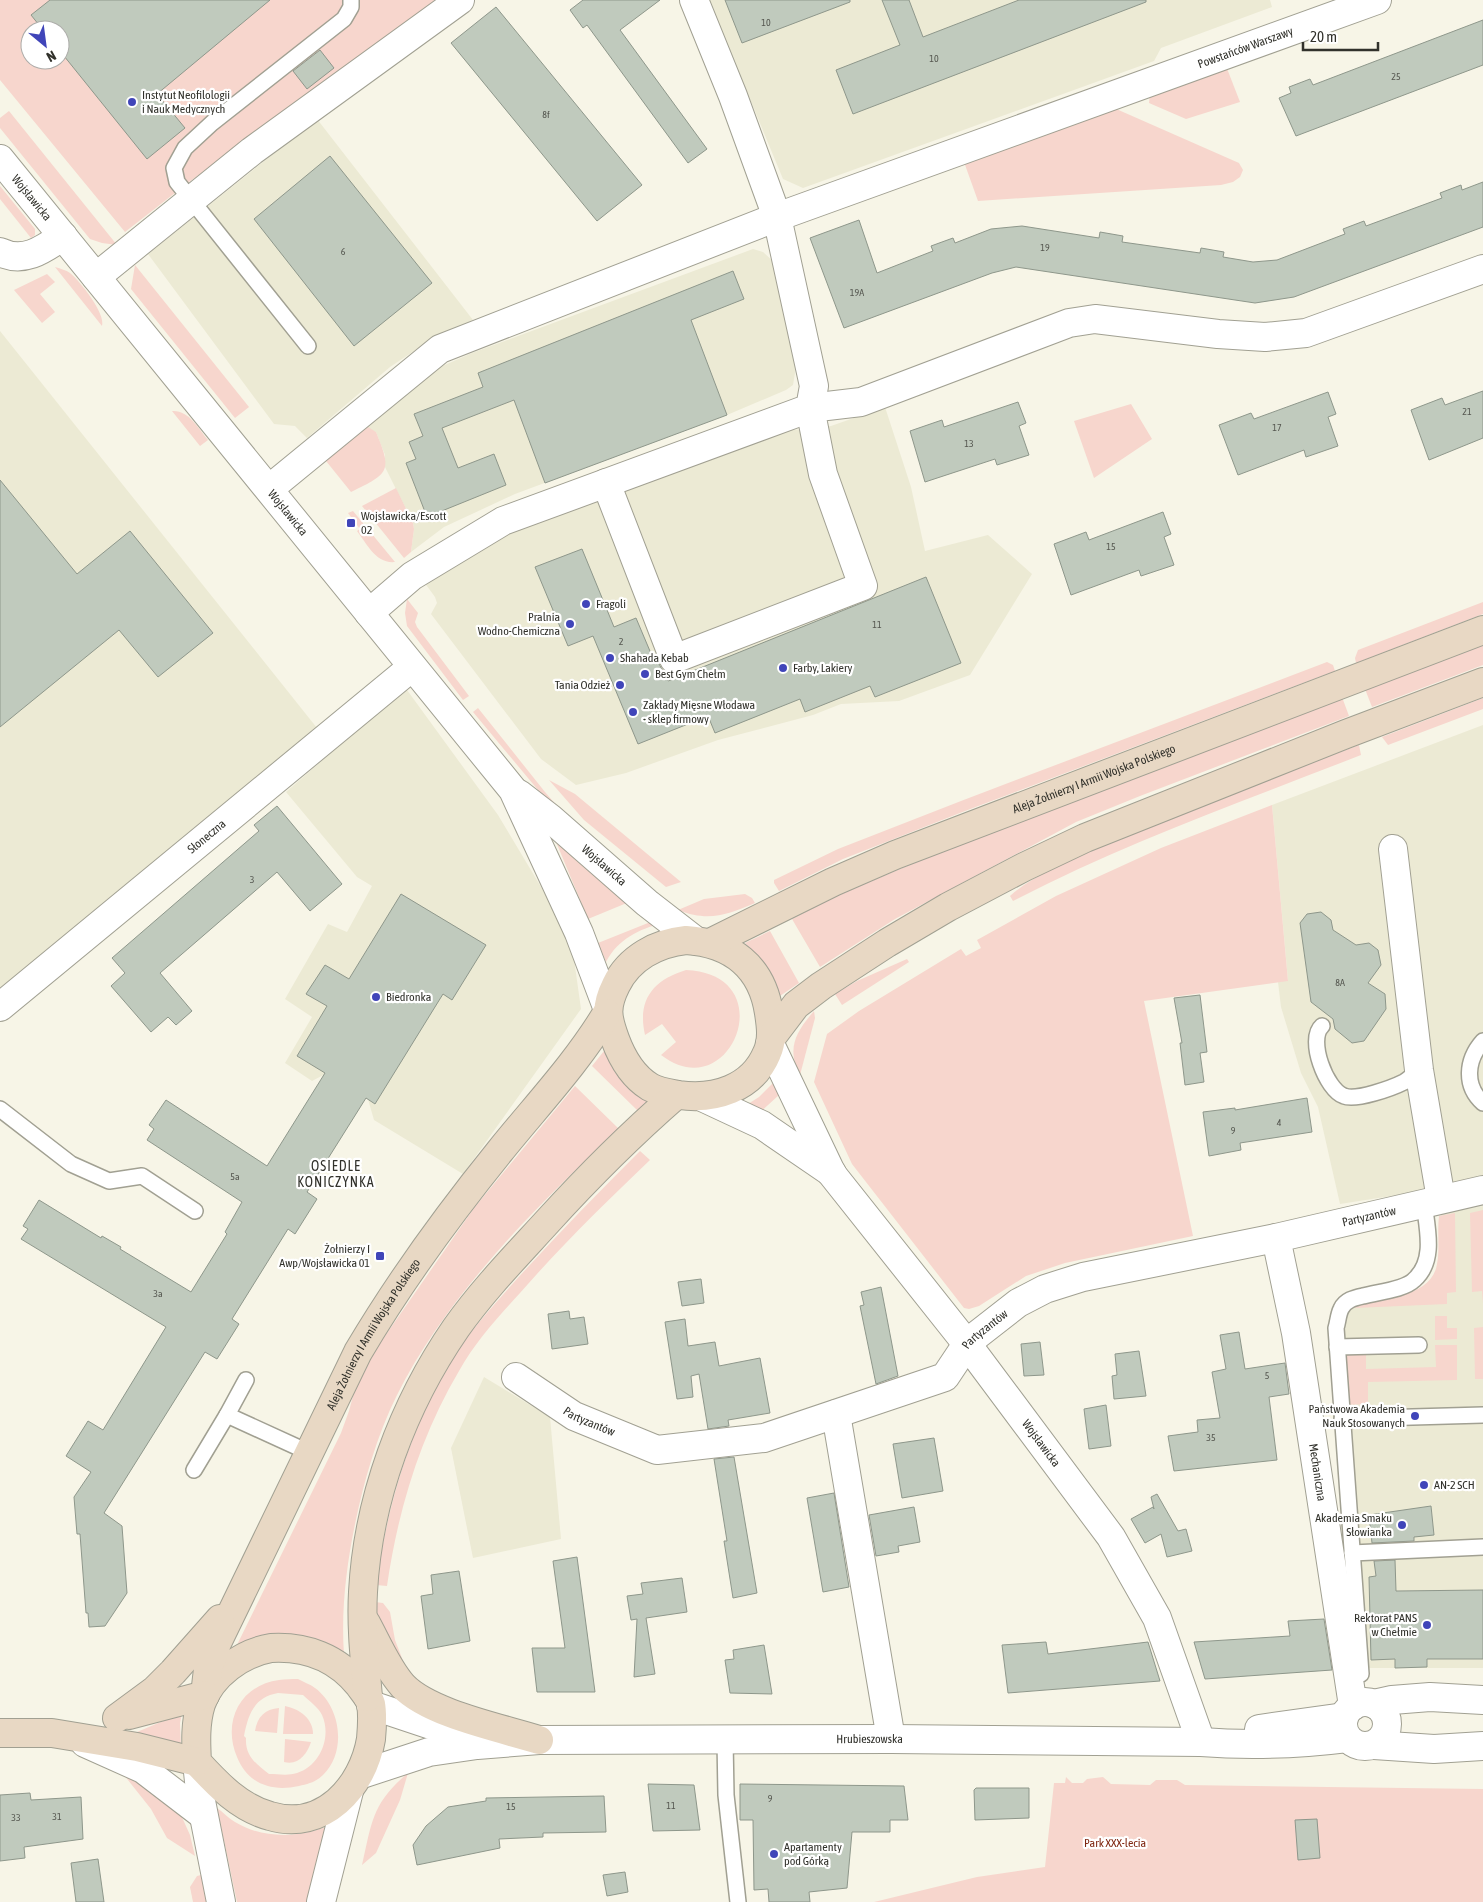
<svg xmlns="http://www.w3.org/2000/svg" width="1483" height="1902" font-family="'Asap Condensed',sans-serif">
<rect width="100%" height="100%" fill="#f7f5e7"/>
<g fill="#ecead4">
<polygon points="709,0 1270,0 1272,7 1161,48 1154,61 803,188 783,179"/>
<polygon points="317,119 473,320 426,343 390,367 307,438 295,426 274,424 148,254"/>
<polygon points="753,249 763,252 775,263 793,327 795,373 793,385 786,390 727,415 515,494 444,527 411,552 414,529 413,523 385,467 385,455 376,432 362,428 422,375 472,353"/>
<polygon points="0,331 325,738 0,1005"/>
<polygon points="885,407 911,487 925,551 988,535 1032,574 970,675 899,701 841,704 813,715 718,740 626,773 576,785 541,759 431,614 437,603 435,597 424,582 480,544 774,432 831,426"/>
<polygon points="407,690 498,815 556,912 573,952 581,1009 463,1174 374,1120 365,1089 333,1070 312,1081 285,1063 312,1017 285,999 328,924 347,932 372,886 357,877 286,792 387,704"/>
<polygon points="1483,725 1483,1176 1404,1194 1340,1204 1318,1107 1301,1073 1281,1007 1278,982 1288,980 1272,805"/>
<polygon points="1483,1206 1483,1668 1365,1668 1343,1343 1347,1315 1354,1306 1408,1297 1430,1282 1438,1268 1441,1214"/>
<polygon points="484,1377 550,1417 561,1539 473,1558 451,1448"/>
</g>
<g fill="#f7d6cd" fill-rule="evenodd">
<path d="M0,0H440L189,182L125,232L0,80ZM30,30H60V60H30Z"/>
<polygon points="1226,66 1240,102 1186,119 1149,103 1150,94"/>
<polygon points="1114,108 1239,163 1243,170 1240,177 1233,182 1221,185 978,201 964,162"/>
<polygon points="9,111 117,245 102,243 90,239 0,128 0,118"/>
<polygon points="0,186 35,229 35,235 31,238 0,199"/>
<polygon points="135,265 249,407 235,418 131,289"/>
<path d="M55,267C61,269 66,270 70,273C80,281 106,314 102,326Z"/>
<polygon points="47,274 55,282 40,294 55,312 42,323 14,290"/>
<polygon points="1131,404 1152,439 1094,478 1074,421"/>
<path d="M172,411C189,410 198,428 208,440L200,446Z"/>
<path d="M368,427L376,432C392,471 390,473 351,492L322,456L362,428Z"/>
<polygon points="396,488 413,523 414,529 411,552 404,558 362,506"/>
<path d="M353,511L395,562C376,564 367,544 357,531L360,529L348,513Z"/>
<polygon points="407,599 418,613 415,622 417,627 469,696 463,700 407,626 405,613"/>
<polygon points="1483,602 1483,614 1356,663 1355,658 1358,650"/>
<polygon points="1483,644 1483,665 1372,707 1365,689"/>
<polygon points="1327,662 1333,665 1335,671 965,811 843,859 779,891 774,883 774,880 838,849 961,801"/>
<polygon points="1342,697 1349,716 1140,796 1076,822 895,919 820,967 792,919 834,897 966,841"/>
<polygon points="1483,698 1483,709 1388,745 1382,737"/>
<polygon points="478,708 545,792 563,813 543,796 473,712"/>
<path d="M1359,745L1361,755C1244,801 1124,843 1013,901L1010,896C1031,877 1057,867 1083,855C1172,812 1267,780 1359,745Z"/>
<polygon points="549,780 575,794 681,882 666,887 584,820"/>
<polygon points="1272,805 1288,981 1144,1001 1193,1236 1065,1263 1026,1276 979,1306 969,1309 964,1308 852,1164 814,1082 827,1034 859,1011 961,949 966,956 981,948 977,940 1056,896 1161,848"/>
<polygon points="554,837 634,900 588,919"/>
<path d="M745,894L752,898L755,903C727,915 708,922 678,910L704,899Z"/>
<path d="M658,919L663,923C639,929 618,939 606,962L598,943Z"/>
<polygon points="770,931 799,983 777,998 757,956 745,943"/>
<polygon points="907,959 909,962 842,1005 835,994 857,981"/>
<path d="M686,970C784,974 731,1109 661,1055L676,1042L662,1024L645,1035C637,1000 653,980 686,970Z"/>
<path d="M814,1011L815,1018L800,1075C786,1048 796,1032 814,1011Z"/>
<polygon points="608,1046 636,1091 648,1102 638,1111 592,1066"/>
<polygon points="773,1083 779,1095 758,1114 748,1104 759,1097"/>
<path d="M575,1086L619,1129C537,1205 447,1295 397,1395C377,1435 364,1481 355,1524C346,1568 341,1611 344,1655L235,1649L341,1433L349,1411L357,1381L369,1359L474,1208Z"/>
<path d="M640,1151L650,1160C605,1203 561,1246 520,1293C498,1317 475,1342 459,1371C420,1437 398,1510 387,1586L376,1585C387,1509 408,1433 448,1366C466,1335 492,1307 516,1280C556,1236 598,1193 640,1151Z"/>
<polygon points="1483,1210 1483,1303 1482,1291 1472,1292 1470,1213"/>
<path d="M1455,1213L1456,1292L1447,1293V1304L1355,1308L1358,1304C1384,1298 1432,1297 1437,1264C1440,1248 1437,1232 1439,1216Z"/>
<polygon points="1435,1316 1447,1316 1447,1328 1457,1328 1457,1339 1435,1340"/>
<polygon points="1483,1327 1483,1379 1475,1379 1474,1328"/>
<polygon points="1435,1345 1457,1345 1457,1380 1368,1382 1368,1404 1347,1405 1345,1349 1366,1349 1366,1369 1436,1367"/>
<polygon points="375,1602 383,1603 390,1612 395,1640 410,1679 378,1617"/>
<path d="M298,1679C303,1682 310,1684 315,1688C341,1707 347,1752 323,1775C316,1782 308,1784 299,1786C271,1792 248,1784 237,1757C222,1722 240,1685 279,1680C285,1679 292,1679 298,1679ZM278,1693L303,1695C309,1701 318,1707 322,1715C332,1737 320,1766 297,1773C288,1776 278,1774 269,1774C256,1764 245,1756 246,1738L244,1736C248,1715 254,1697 278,1693Z"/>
<path d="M285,1706C300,1709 313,1719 313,1734H283Z"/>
<path d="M279,1708L277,1733L255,1731C257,1717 265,1709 279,1708Z"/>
<polygon points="182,1713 180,1723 181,1749 137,1732"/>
<path d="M285,1739L311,1742C307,1754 298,1766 284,1762Z"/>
<polygon points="133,1770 176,1804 190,1835 195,1856 167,1838 151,1809 124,1775"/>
<path d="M408,1773L400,1800L376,1853L362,1865C372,1822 372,1803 408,1773Z"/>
<polygon points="1066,1777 1072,1783 1083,1783 1087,1779 1103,1777 1111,1784 1150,1785 1156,1780 1177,1780 1185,1785 1483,1789 1483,1902 874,1902 977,1877 1045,1867 1054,1783 1065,1783"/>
<path d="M217,1808C223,1812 228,1818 235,1822C263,1839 299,1838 328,1826L307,1902H237Z"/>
<polygon points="201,1875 207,1902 193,1902 190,1887 197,1876"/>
</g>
<g fill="#c0cabd" stroke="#8e978b">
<polygon points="50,0 270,0 157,94 185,128 147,159 60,51 60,30 43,30 31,15"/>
<polygon points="583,0 660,0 620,30 707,149 688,163 587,25 583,28 570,10"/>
<polygon points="725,0 850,0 850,2 742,43"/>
<polygon points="882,0 909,0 923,37 1019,0 1146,0 1146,2 853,114 836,70 900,45"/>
<polygon points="496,7 642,185 597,221 451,43"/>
<polygon points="1483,20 1483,65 1296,136 1279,98 1291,93 1289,87 1310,79 1313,85"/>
<polygon points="320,50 334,68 307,89 293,71"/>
<polygon points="330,156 432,283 354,346 254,219"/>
<polygon points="1483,182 1483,227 1294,297 1255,303 1016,267 992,273 844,328 810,238 859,220 877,273 933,251 931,246 953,238 955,243 991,229 1022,226 1099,238 1100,232 1123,236 1122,242 1200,253 1201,248 1224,252 1223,257 1253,262 1277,260 1345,234 1343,229 1364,221 1366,226 1442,198 1440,193 1461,185 1462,190"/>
<polygon points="733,271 744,299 691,320 727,415 545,483 514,400 442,428 458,468 494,454 506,485 427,517 406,463 416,459 409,442 423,436 414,414 483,387 478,373"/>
<polygon points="1483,391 1483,438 1429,460 1411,410 1442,398 1445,405"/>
<polygon points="1328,392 1336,414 1328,417 1338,446 1306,457 1304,450 1238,475 1219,425 1251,413 1254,419"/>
<polygon points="1018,402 1026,423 1019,426 1029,455 997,465 995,459 925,482 910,431 942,420 944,427"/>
<polygon points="0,480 77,574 130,531 213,633 158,677 119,630 0,727"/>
<polygon points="1163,512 1171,534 1164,537 1174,565 1141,576 1139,570 1071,595 1054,544 1086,532 1089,540"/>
<polygon points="582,549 614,627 636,618 655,663 658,662 668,681 926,577 961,663 875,697 870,686 805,712 800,699 715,733 708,716 638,744 593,636 568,646 535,567"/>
<polygon points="277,806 342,884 310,911 277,872 160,973 192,1011 176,1025 168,1017 151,1032 111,986 125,973 112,958 259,831 254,825"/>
<polygon points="401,894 486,945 452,1000 443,994 375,1104 366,1098 307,1192 317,1199 295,1234 288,1229 232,1319 239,1324 217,1359 205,1352 104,1513 122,1526 127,1593 105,1626 89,1627 88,1613 86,1613 80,1534 77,1534 74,1497 91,1472 66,1456 88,1421 103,1430 166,1327 21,1239 28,1229 23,1226 39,1200 101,1238 102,1236 121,1247 120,1249 191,1292 227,1234 225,1232 242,1202 147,1140 154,1129 149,1125 166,1100 267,1166 325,1073 297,1056 327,1006 306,994 325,965 349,979"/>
<polygon points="1321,912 1331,920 1333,930 1356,945 1369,943 1378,950 1381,965 1368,983 1385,994 1386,1009 1364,1041 1352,1043 1335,1029 1333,1019 1311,1002 1300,923 1307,914"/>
<polygon points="1200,995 1207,1052 1200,1053 1204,1082 1185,1085 1180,1043 1182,1043 1174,998"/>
<polygon points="1307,1098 1312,1132 1240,1143 1241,1150 1209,1156 1203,1112 1235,1108 1235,1110"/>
<polygon points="701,1279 704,1303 682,1306 678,1282"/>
<polygon points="881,1287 898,1376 876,1384 860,1306 864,1305 861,1292"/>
<polygon points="569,1311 570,1319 584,1317 588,1344 552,1349 548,1314"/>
<polygon points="685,1319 688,1346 715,1342 719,1366 760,1358 770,1413 728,1420 729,1426 708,1429 699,1374 691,1376 693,1397 677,1399 665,1322"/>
<polygon points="1239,1332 1245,1369 1285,1363 1289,1394 1269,1397 1277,1460 1174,1471 1168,1436 1198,1432 1197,1420 1220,1418 1212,1372 1226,1369 1220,1335"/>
<polygon points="1040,1342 1044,1375 1024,1376 1021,1344"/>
<polygon points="1139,1351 1146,1396 1114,1399 1112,1376 1117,1375 1115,1354"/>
<polygon points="1106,1405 1111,1446 1089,1449 1084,1409"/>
<polygon points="934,1438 943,1491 902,1498 893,1444"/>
<polygon points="734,1457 757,1593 733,1598 724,1541 727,1541 714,1459"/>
<polygon points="834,1493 849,1587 823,1592 807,1498"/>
<polygon points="1157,1494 1178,1531 1186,1529 1192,1551 1167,1557 1161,1534 1145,1543 1131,1519 1153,1507 1154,1509 1151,1497"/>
<polygon points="1431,1506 1434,1535 1414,1537 1414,1541 1372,1543 1369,1515"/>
<polygon points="914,1507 920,1542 898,1546 899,1552 876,1556 869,1515"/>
<polygon points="577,1557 595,1692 537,1692 532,1648 565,1648 553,1561"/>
<polygon points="1395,1560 1396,1591 1483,1590 1483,1659 1427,1659 1427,1667 1395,1668 1395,1659 1371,1660 1369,1577 1376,1576 1374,1561"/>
<polygon points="459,1571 470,1641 428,1649 421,1596 433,1594 431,1575"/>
<polygon points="682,1578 687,1612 646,1618 655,1674 634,1677 637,1619 631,1620 627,1596 643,1594 641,1583"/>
<polygon points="1324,1619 1332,1670 1205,1679 1194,1642 1290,1636 1288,1621"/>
<polygon points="1046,1642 1048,1654 1148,1642 1160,1681 1008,1693 1002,1645"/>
<polygon points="764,1645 772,1694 730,1693 725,1660 734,1659 733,1650"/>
<polygon points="648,1784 694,1785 700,1830 653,1831"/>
<polygon points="740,1784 904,1786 908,1820 890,1820 890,1832 852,1832 847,1888 809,1892 810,1902 769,1902 768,1889 754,1890 753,1820 740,1820"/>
<polygon points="976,1788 1029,1788 1029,1818 975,1820 974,1790"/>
<polygon points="30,1793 31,1800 81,1797 83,1839 24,1847 25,1858 0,1861 0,1795"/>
<polygon points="604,1796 606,1832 543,1833 543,1837 499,1839 500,1848 417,1865 413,1845 426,1826 448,1807 486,1801 486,1798"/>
<polygon points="1317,1819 1320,1858 1298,1860 1295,1820"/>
<polygon points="98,1859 104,1902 76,1902 71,1863"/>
<polygon points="625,1872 628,1892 607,1896 603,1875"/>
</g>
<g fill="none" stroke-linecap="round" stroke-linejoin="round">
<defs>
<g id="service">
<polyline points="308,346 177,182 174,168 185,148 212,123 344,19 351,7 351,0"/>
<path d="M1322,1026C1307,1039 1326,1090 1344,1096C1356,1101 1392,1088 1404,1082C1409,1079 1414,1074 1419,1070"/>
<path d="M1483,1041C1466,1060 1464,1086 1483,1103"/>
<polyline points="0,1109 71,1164 109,1181 142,1176 195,1211"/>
<polyline points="1337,1347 1419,1345"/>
<polyline points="246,1380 227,1415 308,1452"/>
<polyline points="1342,1419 1483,1415"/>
<polyline points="194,1470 227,1415"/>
<polyline points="1352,1553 1483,1547"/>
<path d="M1361,1674L1336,1328C1338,1322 1338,1315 1341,1309C1345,1300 1354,1298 1363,1296C1377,1292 1404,1290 1414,1280C1436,1261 1427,1228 1424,1203"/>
<polyline points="725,1740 726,1795 738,1902"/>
</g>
<g id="minor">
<polyline points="694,0 733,96 777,217"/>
<path d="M0,252C24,264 44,249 63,236"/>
<polyline points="96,277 252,151 460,0"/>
<polyline points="606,483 674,659 863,586 823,474 810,408 861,402 1069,323 1095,319 1218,334 1265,337 1306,333 1483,269"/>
<polyline points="1393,849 1419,1070 1441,1199"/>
<path id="s1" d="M0,1007L412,667"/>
<path id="s2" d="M770,1044L832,1174L967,1344L1111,1537L1157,1618L1201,1742"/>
<polyline points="702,1097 762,1125 832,1173"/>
<path id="s3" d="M1276,1238L1296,1333L1353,1706"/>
<path id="s4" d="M516,1377L574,1416L657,1450L764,1438L945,1377L967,1344L977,1335L1018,1303L1045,1289L1083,1277L1276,1238L1483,1190"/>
<polyline points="836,1414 891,1739"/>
<polyline points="1374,1745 1434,1749 1483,1746"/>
</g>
<g id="tertiary">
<path id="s5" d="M0,159L513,790L579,933L607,1007"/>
<path id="s6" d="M269,489L440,349L777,217L1377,0"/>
<polyline points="369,613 412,576 503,521 810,408 814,386 777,217"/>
<path id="s7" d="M519,794L550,818L647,903L696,941"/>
<circle cx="1365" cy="1724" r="22"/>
<polyline points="1374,1704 1392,1700 1430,1697 1483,1700"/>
<polyline points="371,1705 434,1726 490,1735"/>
<polyline points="1259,1729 1344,1717"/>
<polyline points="85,1743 143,1769 203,1815"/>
<polyline points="197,1762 201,1801 221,1902"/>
<path id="s8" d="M359,1775L429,1752L477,1745L539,1740L891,1739L1201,1742C1250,1746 1299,1744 1347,1738"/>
<polyline points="321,1902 349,1791"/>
</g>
<g id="secondary">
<path d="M686,940C731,943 762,966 769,1013C771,1026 773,1040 767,1053C752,1089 714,1100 679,1095C668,1093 659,1092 650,1087C632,1076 622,1058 615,1039C607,1017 605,1007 616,985C629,958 657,943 686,940Z"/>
<path id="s9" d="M710,943L833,882L895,855L1483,630"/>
<polyline points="771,1038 796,1005 821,986 887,943 948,907 1024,867 1085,838 1346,734 1483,682"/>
<path d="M366,1623C377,1643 387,1668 403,1686C430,1714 501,1728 539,1740"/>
<path d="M271,1648C306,1646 337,1658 359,1685C363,1691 369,1697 371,1704C373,1715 372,1728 371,1739C363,1787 323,1832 270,1816C240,1808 218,1785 197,1762C196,1743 195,1723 201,1704C211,1675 242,1653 271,1648Z"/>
<path id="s10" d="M205,1695L208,1669L217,1643L358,1352C400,1281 449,1214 500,1151C537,1105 577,1063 607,1013"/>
<path d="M368,1697C365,1662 361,1627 363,1592C368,1498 403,1405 456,1328C483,1290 516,1256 547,1222C588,1177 630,1135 676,1095"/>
<polyline points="129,1715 205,1695"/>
<polyline points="117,1718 155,1690 173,1672 220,1619"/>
<polyline points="0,1733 52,1733 137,1747 197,1762"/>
</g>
</defs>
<use href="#service" stroke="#a1a092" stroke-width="18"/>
<use href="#minor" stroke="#a1a092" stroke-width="30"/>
<use href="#tertiary" stroke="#a1a092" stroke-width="30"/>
<use href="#secondary" stroke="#a1a092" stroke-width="30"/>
<use href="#service" stroke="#fff" stroke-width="15"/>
<use href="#minor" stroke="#fff" stroke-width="28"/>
<use href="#tertiary" stroke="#fff" stroke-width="28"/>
<use href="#secondary" stroke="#e8d8c4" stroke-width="28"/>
</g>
<g fill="#4045b9" stroke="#fff" stroke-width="2">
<circle cx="132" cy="102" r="5"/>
<rect x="346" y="518" width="10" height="10" rx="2.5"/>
<circle cx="586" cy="604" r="5"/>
<circle cx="570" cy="624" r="5"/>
<circle cx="610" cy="658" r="5"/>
<circle cx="783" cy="668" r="5"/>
<circle cx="645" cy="674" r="5"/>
<circle cx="620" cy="685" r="5"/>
<circle cx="633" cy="712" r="5"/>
<circle cx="376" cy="997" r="5"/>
<rect x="375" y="1251" width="10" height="10" rx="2.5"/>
<circle cx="1415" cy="1416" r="5"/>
<circle cx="1424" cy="1485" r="5"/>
<circle cx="1402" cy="1525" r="5"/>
<circle cx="1427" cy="1625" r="5"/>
<circle cx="774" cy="1854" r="5"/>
</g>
<g text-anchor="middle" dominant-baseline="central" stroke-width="4.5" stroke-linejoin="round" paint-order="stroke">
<g font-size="10" fill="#555750">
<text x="766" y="22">10</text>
<text x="934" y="58">10</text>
<text x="1396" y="76">25</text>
<text x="546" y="114">8f</text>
<text x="1045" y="247">19</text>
<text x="343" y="251">6</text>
<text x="857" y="292">19A</text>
<text x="1467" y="411">21</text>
<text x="1277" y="427">17</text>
<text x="969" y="443">13</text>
<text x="1111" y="546">15</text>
<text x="877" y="624">11</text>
<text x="621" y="641">2</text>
<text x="252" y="879">3</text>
<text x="1340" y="982">8A</text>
<text x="1279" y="1122">4</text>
<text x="1233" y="1130">9</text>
<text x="235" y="1176">5a</text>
<text x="158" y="1293">3a</text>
<text x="1267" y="1375">5</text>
<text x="1211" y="1437">35</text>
<text x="770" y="1798">9</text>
<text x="671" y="1805">11</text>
<text x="511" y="1806">15</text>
<text x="57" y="1816">31</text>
<text x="16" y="1817">33</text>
</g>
<g font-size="12" fill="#31312b" stroke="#fff">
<text stroke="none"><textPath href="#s6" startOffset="1081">Powstańców Warszawy</textPath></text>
<text stroke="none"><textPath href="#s5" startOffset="50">Wojsławicka</textPath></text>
<text stroke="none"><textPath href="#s5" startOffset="456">Wojsławicka</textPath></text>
<text stroke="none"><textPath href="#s9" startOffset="418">Aleja Żołnierzy I Armii Wojska Polskiego</textPath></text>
<text stroke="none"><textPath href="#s1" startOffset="268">Słoneczna</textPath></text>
<text stroke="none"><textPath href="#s7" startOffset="111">Wojsławicka</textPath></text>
<text stroke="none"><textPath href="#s4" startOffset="926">Partyzantów</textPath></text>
<text stroke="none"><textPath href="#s4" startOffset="521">Partyzantów</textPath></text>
<text stroke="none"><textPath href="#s10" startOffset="400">Aleja Żołnierzy I Armii Wojska Polskiego</textPath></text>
<text stroke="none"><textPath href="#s4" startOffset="86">Partyzantów</textPath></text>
<text stroke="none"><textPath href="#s2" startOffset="485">Wojsławicka</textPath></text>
<text stroke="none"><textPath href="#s3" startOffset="238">Mechaniczna</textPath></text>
<text stroke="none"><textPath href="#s8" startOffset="515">Hrubieszowska</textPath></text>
</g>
<g font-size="12" fill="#31312b" stroke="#fff" text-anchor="start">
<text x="142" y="95">Instytut Neofilologii<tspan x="142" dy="14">i Nauk Medycznych</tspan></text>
<text x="361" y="516">Wojsławicka/Escott<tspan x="361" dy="14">02</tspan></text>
<text x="596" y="604">Fragoli</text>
<text x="560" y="617" text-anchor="end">Pralnia<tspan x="560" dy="14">Wodno-Chemiczna</tspan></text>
<text x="620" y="658">Shahada Kebab</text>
<text x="793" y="668">Farby, Lakiery</text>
<text x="655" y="674">Best Gym Chełm</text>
<text x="610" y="685" text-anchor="end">Tania Odzież</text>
<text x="643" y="705">Zakłady Mięsne Włodawa<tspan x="643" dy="14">- sklep firmowy</tspan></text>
<text x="386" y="997">Biedronka</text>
<text x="370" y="1249" text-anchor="end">Żołnierzy I<tspan x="370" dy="14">Awp/Wojsławicka 01</tspan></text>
<text x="1405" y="1409" text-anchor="end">Państwowa Akademia<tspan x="1405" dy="14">Nauk Stosowanych</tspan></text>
<text x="1434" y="1485">AN-2 SCH</text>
<text x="1392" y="1518" text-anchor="end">Akademia Smaku<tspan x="1392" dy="14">Słowianka</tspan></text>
<text x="1417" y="1618" text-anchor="end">Rektorat PANS<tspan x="1417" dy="14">w Chełmie</tspan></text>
<text x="784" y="1847">Apartamenty<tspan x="784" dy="14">pod Górką</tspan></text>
</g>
<g font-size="12" fill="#7f2711" stroke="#fff">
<text x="1115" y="1843">Park XXX-lecia</text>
</g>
<g font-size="14" letter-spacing="1" fill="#31312b" stroke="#fff">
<text x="336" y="1166">OSIEDLE<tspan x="336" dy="16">KONICZYNKA</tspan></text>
</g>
</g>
<g transform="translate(45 45) rotate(151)"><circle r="24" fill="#ffffff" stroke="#adadaa"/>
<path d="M0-4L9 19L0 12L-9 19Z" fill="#4045b9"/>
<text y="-8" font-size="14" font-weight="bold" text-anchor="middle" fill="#31312b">N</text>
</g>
<path d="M1303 42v8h75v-8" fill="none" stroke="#31312b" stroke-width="2.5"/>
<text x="1310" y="42" font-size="15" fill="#31312b" stroke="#ffffff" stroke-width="4" paint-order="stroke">20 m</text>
</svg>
